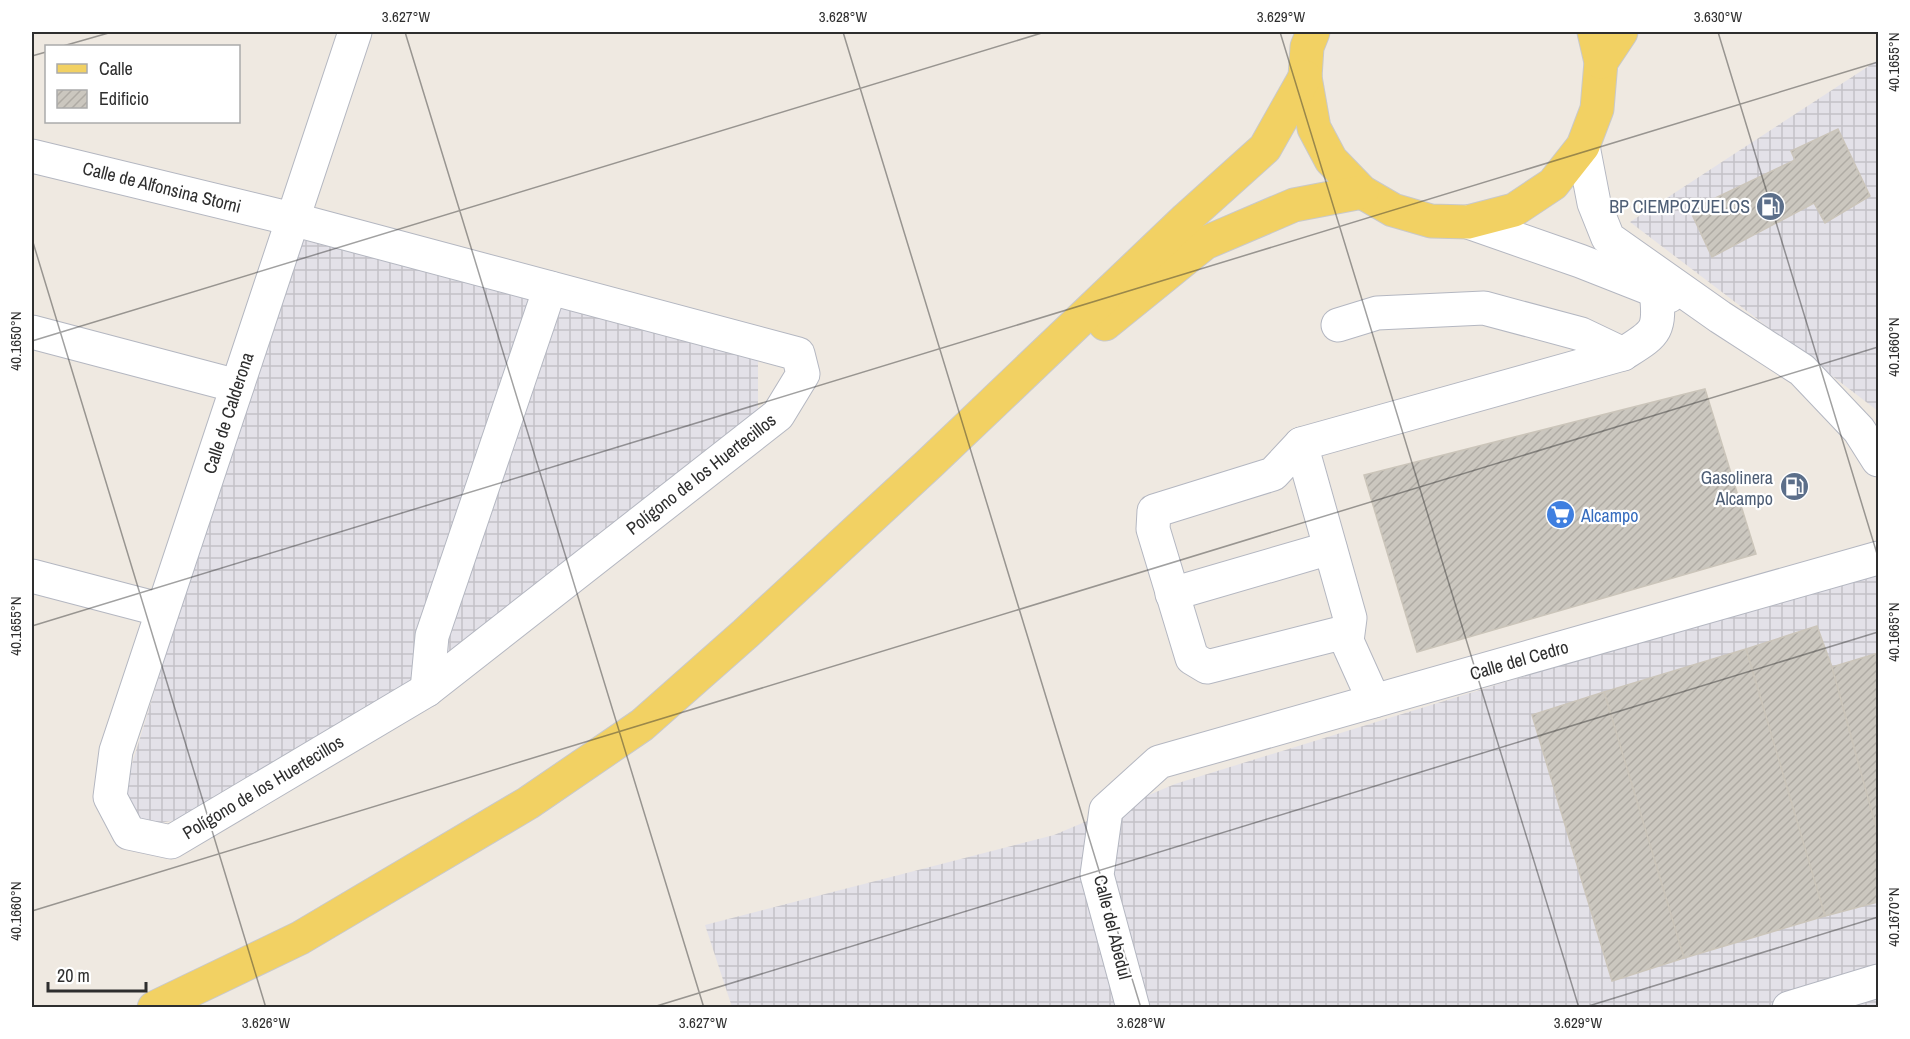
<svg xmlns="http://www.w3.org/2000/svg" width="1910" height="1039" font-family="'Archivo Narrow',sans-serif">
<defs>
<pattern id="industrial-grid" width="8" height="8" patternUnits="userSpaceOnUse" patternTransform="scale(1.5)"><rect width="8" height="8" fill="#e3e1e8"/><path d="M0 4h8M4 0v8" fill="none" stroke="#c3c1c7"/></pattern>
<pattern id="building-hatch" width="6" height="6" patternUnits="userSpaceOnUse" patternTransform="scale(1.5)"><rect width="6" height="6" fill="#cbc7bf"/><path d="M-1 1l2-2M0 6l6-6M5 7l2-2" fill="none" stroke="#afaba4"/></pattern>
</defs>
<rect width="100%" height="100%" fill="#efe9e1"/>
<g fill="url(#industrial-grid)">
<polygon points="1878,60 1878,411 1630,222"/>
<polygon points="295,238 758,356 758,422 494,631 215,813 143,826 122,796"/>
<polygon points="1878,567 1878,1007 732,1007 705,925 1054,835 1175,784"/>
</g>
<g fill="url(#building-hatch)" stroke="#cbc5ba" stroke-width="1.5">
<polygon points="1838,129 1870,196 1825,223 1814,203 1712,257 1690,210 1795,160 1791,151"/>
<polygon points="1705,389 1756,554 1417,652 1364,475"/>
<polygon points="1817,626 1832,667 1878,834 1878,902 1825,916 1746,649"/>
<polygon points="1746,649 1825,916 1684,958 1604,692"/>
<polygon points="1878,653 1878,834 1832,667"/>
<polygon points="1604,692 1684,958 1612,981 1532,715"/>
</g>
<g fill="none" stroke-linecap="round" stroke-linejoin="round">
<defs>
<g id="minor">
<polyline points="1583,146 1594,203 1608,238 1720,317 1802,370 1859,430 1878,460"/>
<polyline points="32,156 292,219 798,354 803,374 778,415 427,690 171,842 129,833 110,797 116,751 355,32"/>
<polyline points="1468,222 1580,261 1669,296"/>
<polyline points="1338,325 1377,313 1484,308 1581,334 1623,354"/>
<polyline points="32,332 237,386"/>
<polyline points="1301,444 1350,618 1347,641"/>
<polyline points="32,576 162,610"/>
<polyline points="1172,594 1330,548"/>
<polyline points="427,690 432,636 550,288"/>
<path d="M1374,701L1347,641L1337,634L1207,667L1192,658L1153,529L1154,511L1273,474L1301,444L1623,354C1656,333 1661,332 1656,291"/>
<polyline points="1133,1008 1097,875 1106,810 1159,762 1878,558"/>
<polyline points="1789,1008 1878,981"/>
</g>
<g id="major">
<polyline points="1313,32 1307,47 1305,77 1314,128 1331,160 1362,192 1393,210 1431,221 1468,222 1514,210 1553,184 1583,146 1597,109 1601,62 1594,32"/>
<polyline points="1601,62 1621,32"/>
<polyline points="1105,324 1205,243 1294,205 1362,192"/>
<polyline points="154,1008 300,938 528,803 642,725 745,634 930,463 1186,219 1265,148 1305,77"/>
</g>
</defs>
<use href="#minor" stroke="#b4b7c1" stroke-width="35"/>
<use href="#major" stroke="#c9c9c9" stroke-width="35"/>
<use href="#minor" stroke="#fff" stroke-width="33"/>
<use href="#major" stroke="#f2d163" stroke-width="33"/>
</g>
<path fill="none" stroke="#2e2e2e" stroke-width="1.5" stroke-opacity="0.45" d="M405,32L704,1008M843,32L1141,1008M1280,32L1579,1008M1718,32L1878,557M63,46L112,32M32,56L46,52M32,239L266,1008M32,341L1045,32M32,626L1878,62M32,911L1878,347M650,1008L1878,632M1582,1008L1878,917"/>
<defs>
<symbol id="fuel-disc" viewBox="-11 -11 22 22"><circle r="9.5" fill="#5c6f8a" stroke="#fff"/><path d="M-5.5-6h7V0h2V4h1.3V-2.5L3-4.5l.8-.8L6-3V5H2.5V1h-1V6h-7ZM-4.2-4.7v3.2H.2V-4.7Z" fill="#fff"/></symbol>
<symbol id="supermarket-disc" viewBox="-11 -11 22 22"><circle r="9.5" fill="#3f7fe0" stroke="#fff"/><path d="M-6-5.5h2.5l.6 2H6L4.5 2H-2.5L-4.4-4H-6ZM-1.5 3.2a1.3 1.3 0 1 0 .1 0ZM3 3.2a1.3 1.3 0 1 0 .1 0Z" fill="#fff"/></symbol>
</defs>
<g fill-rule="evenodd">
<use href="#fuel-disc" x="1754" y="190" width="33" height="33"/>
<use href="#fuel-disc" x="1778" y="470" width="33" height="33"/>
<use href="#supermarket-disc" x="1544" y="498" width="33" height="33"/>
</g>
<g text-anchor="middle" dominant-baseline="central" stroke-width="4.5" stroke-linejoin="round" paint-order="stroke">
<g font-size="18" fill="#2e2e2e" stroke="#fff">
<text transform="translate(162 187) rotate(14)">Calle de Alfonsina Storni</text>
<text transform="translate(228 413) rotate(-72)">Calle de Calderona</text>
<text transform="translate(701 474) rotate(-38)">Polígono de los Huertecillos</text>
<text transform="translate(1519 660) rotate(-16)">Calle del Cedro</text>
<text transform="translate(263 787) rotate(-31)">Polígono de los Huertecillos</text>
<text transform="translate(1113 927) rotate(76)">Calle del Abedul</text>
</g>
<g font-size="18" fill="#4e5e75" stroke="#fff" text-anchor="end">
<text x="1750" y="206">BP CIEMPOZUELOS</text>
<text x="1773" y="477">Gasolinera<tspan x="1773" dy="21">Alcampo</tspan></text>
</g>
<g font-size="18" fill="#366cbe" stroke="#fff" text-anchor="start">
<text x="1581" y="515">Alcampo</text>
</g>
</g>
<rect width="1910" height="1039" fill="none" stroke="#ffffff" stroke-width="66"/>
<rect x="45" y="45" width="195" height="78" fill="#ffffff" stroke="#ababab" stroke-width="1.5"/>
<rect x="57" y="64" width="30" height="9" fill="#f2d163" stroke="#ababab" stroke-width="1.5"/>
<text x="99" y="75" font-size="18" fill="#2e2e2e">Calle</text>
<rect x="57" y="90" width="30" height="18" fill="url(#building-hatch)" stroke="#ababab" stroke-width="1.5"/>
<text x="99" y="105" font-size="18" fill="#2e2e2e">Edificio</text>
<path d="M48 982v9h98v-9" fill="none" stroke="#2e2e2e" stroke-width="3"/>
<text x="57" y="982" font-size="18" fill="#2e2e2e" stroke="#ffffff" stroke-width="4.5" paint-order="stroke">20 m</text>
<rect x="33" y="33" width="1844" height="973" fill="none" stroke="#2e2e2e" stroke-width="2"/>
<g font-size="15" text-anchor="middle" fill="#2e2e2e">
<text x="406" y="22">3.627°W</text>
<text x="843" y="22">3.628°W</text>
<text x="1281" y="22">3.629°W</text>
<text x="1718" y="22">3.630°W</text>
<text transform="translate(1894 62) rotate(-90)" y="5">40.1655°N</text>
<text transform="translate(16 341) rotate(-90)" y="5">40.1650°N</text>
<text transform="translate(1894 347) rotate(-90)" y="5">40.1660°N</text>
<text transform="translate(16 626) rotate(-90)" y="5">40.1655°N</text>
<text transform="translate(1894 632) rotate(-90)" y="5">40.1665°N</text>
<text transform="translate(16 911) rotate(-90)" y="5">40.1660°N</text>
<text transform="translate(1894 917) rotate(-90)" y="5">40.1670°N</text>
<text x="266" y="1028">3.626°W</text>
<text x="703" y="1028">3.627°W</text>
<text x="1141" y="1028">3.628°W</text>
<text x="1578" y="1028">3.629°W</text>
</g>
</svg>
